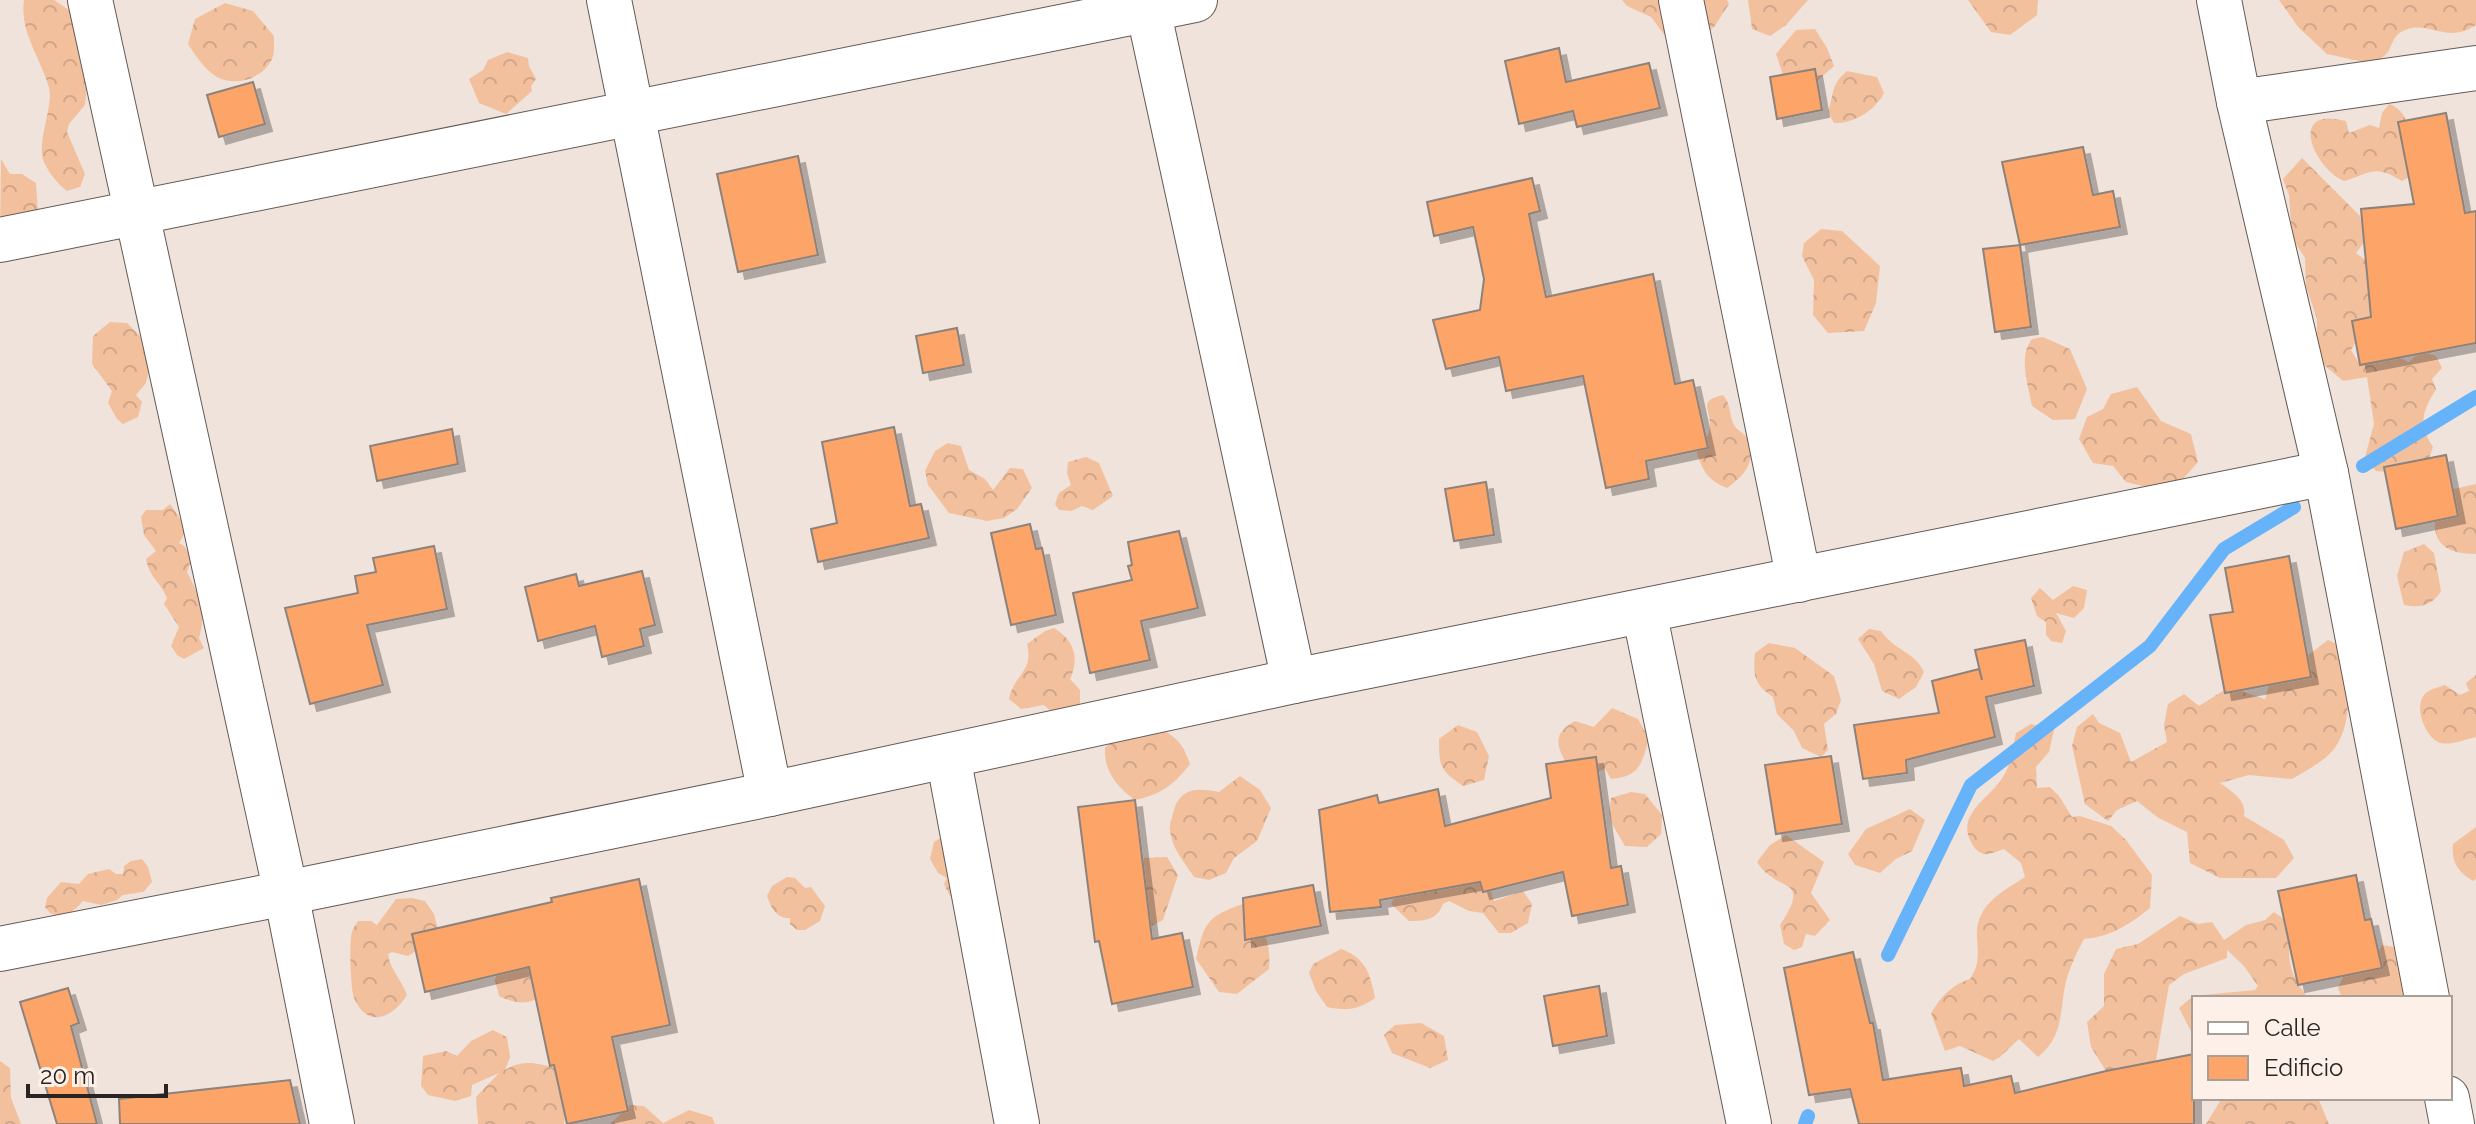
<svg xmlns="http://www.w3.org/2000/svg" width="2476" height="1124" font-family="Raleway,sans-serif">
<defs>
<pattern id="forest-crowns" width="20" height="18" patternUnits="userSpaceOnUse" patternTransform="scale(2)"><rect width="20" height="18" fill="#f3c09e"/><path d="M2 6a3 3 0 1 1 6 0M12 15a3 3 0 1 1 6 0" fill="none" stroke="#d0a588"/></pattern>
<filter id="shadow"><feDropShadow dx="7" dy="7" stdDeviation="0" flood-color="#0004"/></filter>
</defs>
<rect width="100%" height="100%" fill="#efe3db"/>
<g fill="url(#forest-crowns)">
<path d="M24,0H54L83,19L92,38L85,105L69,124L67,132L85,174L80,187L67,191C57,183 49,173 44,162C36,141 54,106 49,88C42,60 19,32 24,0Z"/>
<polygon points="1622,0 1727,0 1729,4 1714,27 1700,38 1666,37 1651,17 1627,6"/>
<polygon points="1748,0 1808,0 1786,25 1770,36 1752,29"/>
<polygon points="1968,0 2038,0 2037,15 2010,35 1991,32"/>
<path d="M2279,0H2476V25C2447,44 2432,22 2408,29C2394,33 2394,41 2388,52C2384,57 2378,60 2373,64L2327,54L2299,28Z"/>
<path d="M225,3L253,11L274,36C274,43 275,55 271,61C261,79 235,87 217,77C205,70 195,55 188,44L195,19Z"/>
<polygon points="1815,29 1827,48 1834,66 1817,81 1783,75 1776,54 1796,30"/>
<polygon points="507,52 528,58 529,66 536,79 531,86 532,91 506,114 479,103 469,79 483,70 488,60"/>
<path d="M1847,71L1877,77L1884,93C1876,110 1853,124 1834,123L1828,112C1834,94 1831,84 1847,71Z"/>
<path d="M2389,104C2415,112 2411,152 2413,175L2402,181C2374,164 2372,173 2344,181C2313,167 2287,105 2346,121L2349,133L2370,125L2379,128L2382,113Z"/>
<path d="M2302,158L2360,216L2365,241L2356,253L2377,269L2381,311L2361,333L2351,350L2360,365L2388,353L2409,362L2421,351L2436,356L2442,368L2432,379L2436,389C2422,412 2418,424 2433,447L2425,470L2401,473L2376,471L2365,457L2374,424L2367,377L2343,381L2323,364L2317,342V319L2306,286L2305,258L2292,238L2289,195L2283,179Z"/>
<polygon points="1,159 10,174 22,174 36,183 38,213 0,235"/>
<polygon points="1821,229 1842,231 1880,266 1876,303 1864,331 1828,333 1813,315 1814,280 1802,256 1804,243"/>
<polygon points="110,322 127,323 140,336 152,357 146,383 136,395 142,402 138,417 123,424 117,419 108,403 112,391 92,364 93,336"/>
<path d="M2043,337L2070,349L2087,389L2075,419L2053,420L2032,406C2028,384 2018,357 2032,339Z"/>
<polygon points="2137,387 2161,421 2191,434 2198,462 2175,488 2154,489 2126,482 2113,466 2093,463 2079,439 2087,417 2103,409 2111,394"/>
<path d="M1723,395C1731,404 1729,415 1734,425C1737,431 1745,433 1748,439C1757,462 1744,476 1727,488C1707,480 1702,470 1696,450C1701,444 1710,436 1710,426C1711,408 1697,401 1723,395Z"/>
<polygon points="948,443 961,446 969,470 985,479 993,490 1010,468 1023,469 1032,488 1017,509 1004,518 987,521 949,513 928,485 925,471 935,451"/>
<polygon points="1086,457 1099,463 1113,496 1093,510 1082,506 1071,511 1059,510 1055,504 1059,493 1071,485 1067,473 1068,462"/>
<path d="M2476,484V554C2433,554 2429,532 2440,495L2454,489Z"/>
<path d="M170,504L187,529L179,543L184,546L192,558L187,572C199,595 207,612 199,638L204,648L184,659L177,655L171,646L179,627L164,604L167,598C161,583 149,577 146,559L156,551L144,535L141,517L146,510H163Z"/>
<path d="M2424,544L2434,553L2441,591C2432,606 2420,608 2404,605L2397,576L2404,552Z"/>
<polygon points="2073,586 2087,590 2084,608 2074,618 2056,613 2066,631 2062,643 2051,641 2046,635 2046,622 2037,616 2031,598 2040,588 2053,600"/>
<path d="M1054,628C1074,640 1080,658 1070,679L1080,690V705L1052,712L1044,705L1021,709L1009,699C1014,674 1034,672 1027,644L1045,631Z"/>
<path d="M1869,629L1881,631C1896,652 1913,650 1924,672L1916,687L1899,699L1882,691L1874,664L1858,639Z"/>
<path d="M2328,640L2347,649C2348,679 2354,723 2334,749C2324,762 2305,771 2292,779L2249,775L2220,783C2232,792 2247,800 2244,816L2284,840L2294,858L2276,878H2220L2190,863L2187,832L2157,817L2137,801L2117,810L2108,821L2085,804L2072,746L2077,727L2093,714L2099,723L2120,733L2131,762L2167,742L2164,725L2168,704L2184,694L2199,706L2229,687L2265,699L2269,685Z"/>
<path d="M1769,643L1795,648L1834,676L1841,700L1836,714L1824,724L1828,750L1821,757L1802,748L1794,731L1777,714L1773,697C1754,684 1753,676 1755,653Z"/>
<path d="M2476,675V737C2466,739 2447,747 2438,742C2424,735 2412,703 2427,692C2431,689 2439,687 2445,685L2460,695L2469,691L2466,683Z"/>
<path d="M1612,708L1638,719L1649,739C1641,764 1641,776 1611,779L1605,769L1597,772L1565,761C1554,741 1556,732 1575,721L1594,727Z"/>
<path d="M2031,724L2054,730L2049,752L2036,767L2037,788L2050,787L2059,796L2072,817L2080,816L2111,826L2126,840L2152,875L2150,908C2130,924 2111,937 2084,939C2077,952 2070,967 2066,981C2059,1011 2065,1035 2038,1057L2019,1039L2000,1057L1993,1061L1960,1046L1945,1051L1931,1013C1941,997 1951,985 1970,979C1980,963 1978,954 1977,937C1975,905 2002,892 2025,877L2021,863L2004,849C1990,854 1981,859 1972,844C1954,813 1992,798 2004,775C2011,764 2013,746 2016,733Z"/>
<path d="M1458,725L1477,732L1489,756L1484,780L1463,786C1440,770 1439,767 1439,739Z"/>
<path d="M1152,726C1175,735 1181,740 1190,764C1175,784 1160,795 1135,800C1116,786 1104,771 1105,748L1117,737Z"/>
<path d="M1240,776L1260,790L1271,808L1257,841L1234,858L1226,873L1209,880L1194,877C1185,863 1172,849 1170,831C1169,826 1172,818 1173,813C1180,787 1197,788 1219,792Z"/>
<polygon points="1631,792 1645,794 1662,815 1661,834 1647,847 1625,846 1612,824 1609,813 1611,798"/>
<polygon points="1910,809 1925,820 1912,851 1896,859 1880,873 1855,865 1848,854 1866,829"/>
<path d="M2476,827V879L2473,881C2458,872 2451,862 2453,844Z"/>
<path d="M1786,835L1824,862L1811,893L1830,920L1815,936L1806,934L1802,947L1794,950L1784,944L1780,925C1813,875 1777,894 1757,862L1770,845Z"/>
<polygon points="942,837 962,897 950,896 944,884 947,878 938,873 930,859 934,842"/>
<polygon points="1167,857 1178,875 1163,920 1150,927 1139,876 1144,858"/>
<path d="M142,859L148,867L152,882L143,892L123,895L117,900L101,905L83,901C73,912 65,919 50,913L45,907L47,898L61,882L79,884L88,874L109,869L116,874H123L124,866L131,861Z"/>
<path d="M787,877L795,878L805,888L811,887L825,906L820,921L805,930H797L790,924V918C777,919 771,908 767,896L772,886Z"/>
<path d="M1473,878L1490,890L1494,901L1523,891L1532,904L1528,923L1511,933H1499L1483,913L1469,911L1449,901L1443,904C1437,920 1425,921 1409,921L1391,904L1402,880Z"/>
<path d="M412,898L425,901L434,914L438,929L423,947L408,956L392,952L388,954C389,967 402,981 407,995C394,1016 369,1030 355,1000C350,991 349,941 352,932C353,928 356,924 358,921H371L377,925L396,899Z"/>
<path d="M1243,904C1263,926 1271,938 1269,969L1237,994L1219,992L1196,959C1204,923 1206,917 1243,904Z"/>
<path d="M2274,912L2290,923C2289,958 2285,968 2308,998H2194V1037L2179,1008L2193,996L2255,990L2258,986L2244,966L2227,950V958L2184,974L2169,985L2155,1066L2123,1073L2106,1071L2091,1047L2087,1022L2104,1006V974L2116,949L2138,944L2180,916L2198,924L2212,922L2224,940L2246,925L2265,920Z"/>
<polygon points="2382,945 2400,948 2409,987 2402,998 2342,998 2338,988 2344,975 2373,962"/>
<path d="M1341,949C1366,958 1370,974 1375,998C1358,1010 1347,1011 1327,1007L1316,991L1309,973L1313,964Z"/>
<path d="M536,960L538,998C525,1006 512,1002 499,996L495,980L499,967Z"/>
<polygon points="1421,1023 1444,1036 1448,1060 1430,1068 1392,1053 1384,1035 1395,1025"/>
<path d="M493,1030L507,1037L510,1057L505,1070C523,1059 536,1063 556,1068L565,1113L564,1124H478L476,1097L499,1073L472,1085L471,1096L455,1101L428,1095L421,1086L423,1056L446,1051L457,1056L471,1041Z"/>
<polygon points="0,1061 10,1068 11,1098 21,1124 0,1124"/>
<polygon points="2222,1098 2318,1098 2329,1124 2206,1124"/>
<polygon points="630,1105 644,1106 663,1123 689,1110 712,1117 715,1124 610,1124"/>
</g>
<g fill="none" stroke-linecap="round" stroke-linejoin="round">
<g stroke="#66b3fa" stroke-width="14">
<polyline points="2363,466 2476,397"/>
<polyline points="1888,955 1971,785 2150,646 2224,549 2294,507"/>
<polyline points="1805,1124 1808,1116"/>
</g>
</g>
<g fill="#fda568" stroke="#8d827c" stroke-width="2" filter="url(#shadow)">
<polygon points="1559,48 1566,82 1649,63 1660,108 1577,127 1573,111 1519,124 1505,61"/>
<polygon points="1815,69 1822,110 1777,119 1770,77"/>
<polygon points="253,82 265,124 219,137 207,95"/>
<polygon points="2446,113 2465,213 2476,211 2476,343 2360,365 2352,321 2371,317 2361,209 2414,204 2398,122"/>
<polygon points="2083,147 2093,195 2113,191 2120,227 2020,245 2002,162"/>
<polygon points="798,156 818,255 738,272 717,174"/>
<polygon points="1532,178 1540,211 1529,214 1546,297 1653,274 1675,384 1693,380 1708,448 1646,461 1649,479 1606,488 1583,376 1506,391 1499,357 1446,369 1433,320 1480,310 1484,279 1473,227 1434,236 1427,202"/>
<polygon points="2020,245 2031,327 1995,332 1983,249"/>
<polygon points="957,328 964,365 923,373 916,336"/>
<polygon points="894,427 910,506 921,504 929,538 818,562 811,529 837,523 822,442"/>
<polygon points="452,429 458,464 377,481 370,446"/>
<polygon points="2446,455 2458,516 2396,529 2384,467"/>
<polygon points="1486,482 1494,535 1454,541 1445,489"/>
<polygon points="1030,524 1036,549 1042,548 1056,615 1011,625 991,533"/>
<polygon points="1179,531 1198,608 1141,621 1150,660 1090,673 1073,593 1132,580 1128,566 1132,565 1128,542"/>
<polygon points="434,546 447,609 367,625 383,685 310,704 285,608 358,593 355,576 376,572 373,558"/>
<polygon points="2289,556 2311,677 2225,693 2210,615 2233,612 2225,568"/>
<polygon points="642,571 655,625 640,629 644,646 602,657 595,626 538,641 525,587 576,574 579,586"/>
<polygon points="2025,640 2034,686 1986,697 1995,737 1906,760 1907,773 1863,779 1854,725 1939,713 1932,681 1979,669 1982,680 1975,650"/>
<polygon points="1831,756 1842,824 1776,834 1765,765"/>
<polygon points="1596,757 1611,868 1621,866 1628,905 1572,916 1563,872 1483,892 1480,882 1380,900 1381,907 1330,912 1319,810 1377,795 1379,803 1438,789 1445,826 1551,798 1546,764"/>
<polygon points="1135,800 1152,939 1182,933 1193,987 1112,1004 1099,941 1095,942 1078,807"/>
<polygon points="2356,875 2365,920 2371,919 2382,968 2298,985 2278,891"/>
<polygon points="639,879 670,1025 612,1037 628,1111 567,1124 554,1065 550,1066 529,967 425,992 412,934 552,902 551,898"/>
<polygon points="1313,885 1321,926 1245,940 1243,898"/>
<polygon points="1853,952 1870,1023 1873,1023 1883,1080 1961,1068 1964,1086 2011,1076 2015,1093 2106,1071 2194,1054 2194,1124 1859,1124 1850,1089 1809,1095 1784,968"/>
<polygon points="1599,986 1607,1036 1553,1046 1544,996"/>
<polygon points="68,988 79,1023 71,1026 97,1124 57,1124 20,1002"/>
<polygon points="290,1080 300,1124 120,1124 119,1099"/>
</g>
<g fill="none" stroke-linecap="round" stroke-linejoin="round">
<defs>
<g id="minor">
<polyline points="90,0 286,893 332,1124"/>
<polyline points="609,0 770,794"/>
<polyline points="1146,0 1294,681"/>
<polyline points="1681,0 1799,580"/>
<polyline points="2219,0 2239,102 2326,473 2427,998"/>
<polyline points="2239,102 2476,68"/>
<polyline points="0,240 1195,0"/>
<polyline points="1644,611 1749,1124"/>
<polyline points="948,756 1017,1124"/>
<polyline points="0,949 286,893 770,794 1294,681 2326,473"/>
<polyline points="2447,1098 2452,1124"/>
</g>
</defs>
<use href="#minor" stroke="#645a54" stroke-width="46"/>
<use href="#minor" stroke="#fff" stroke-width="44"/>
</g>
<rect x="2192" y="996" width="260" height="104" fill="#fcf0e8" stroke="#a79e98" stroke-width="2"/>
<rect x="2208" y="1022" width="40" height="12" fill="#ffffff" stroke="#a79e98" stroke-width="2"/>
<text x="2264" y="1036" font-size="24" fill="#282421">Calle</text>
<rect x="2208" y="1056" width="40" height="24" fill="#fda568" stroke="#a79e98" stroke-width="2"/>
<text x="2264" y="1076" font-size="24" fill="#282421">Edificio</text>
<path d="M28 1084v12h138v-12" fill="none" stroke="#282421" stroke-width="4"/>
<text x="40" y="1084" font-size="24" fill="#282421" stroke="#fcf0e8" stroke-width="6" paint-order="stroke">20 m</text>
</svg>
